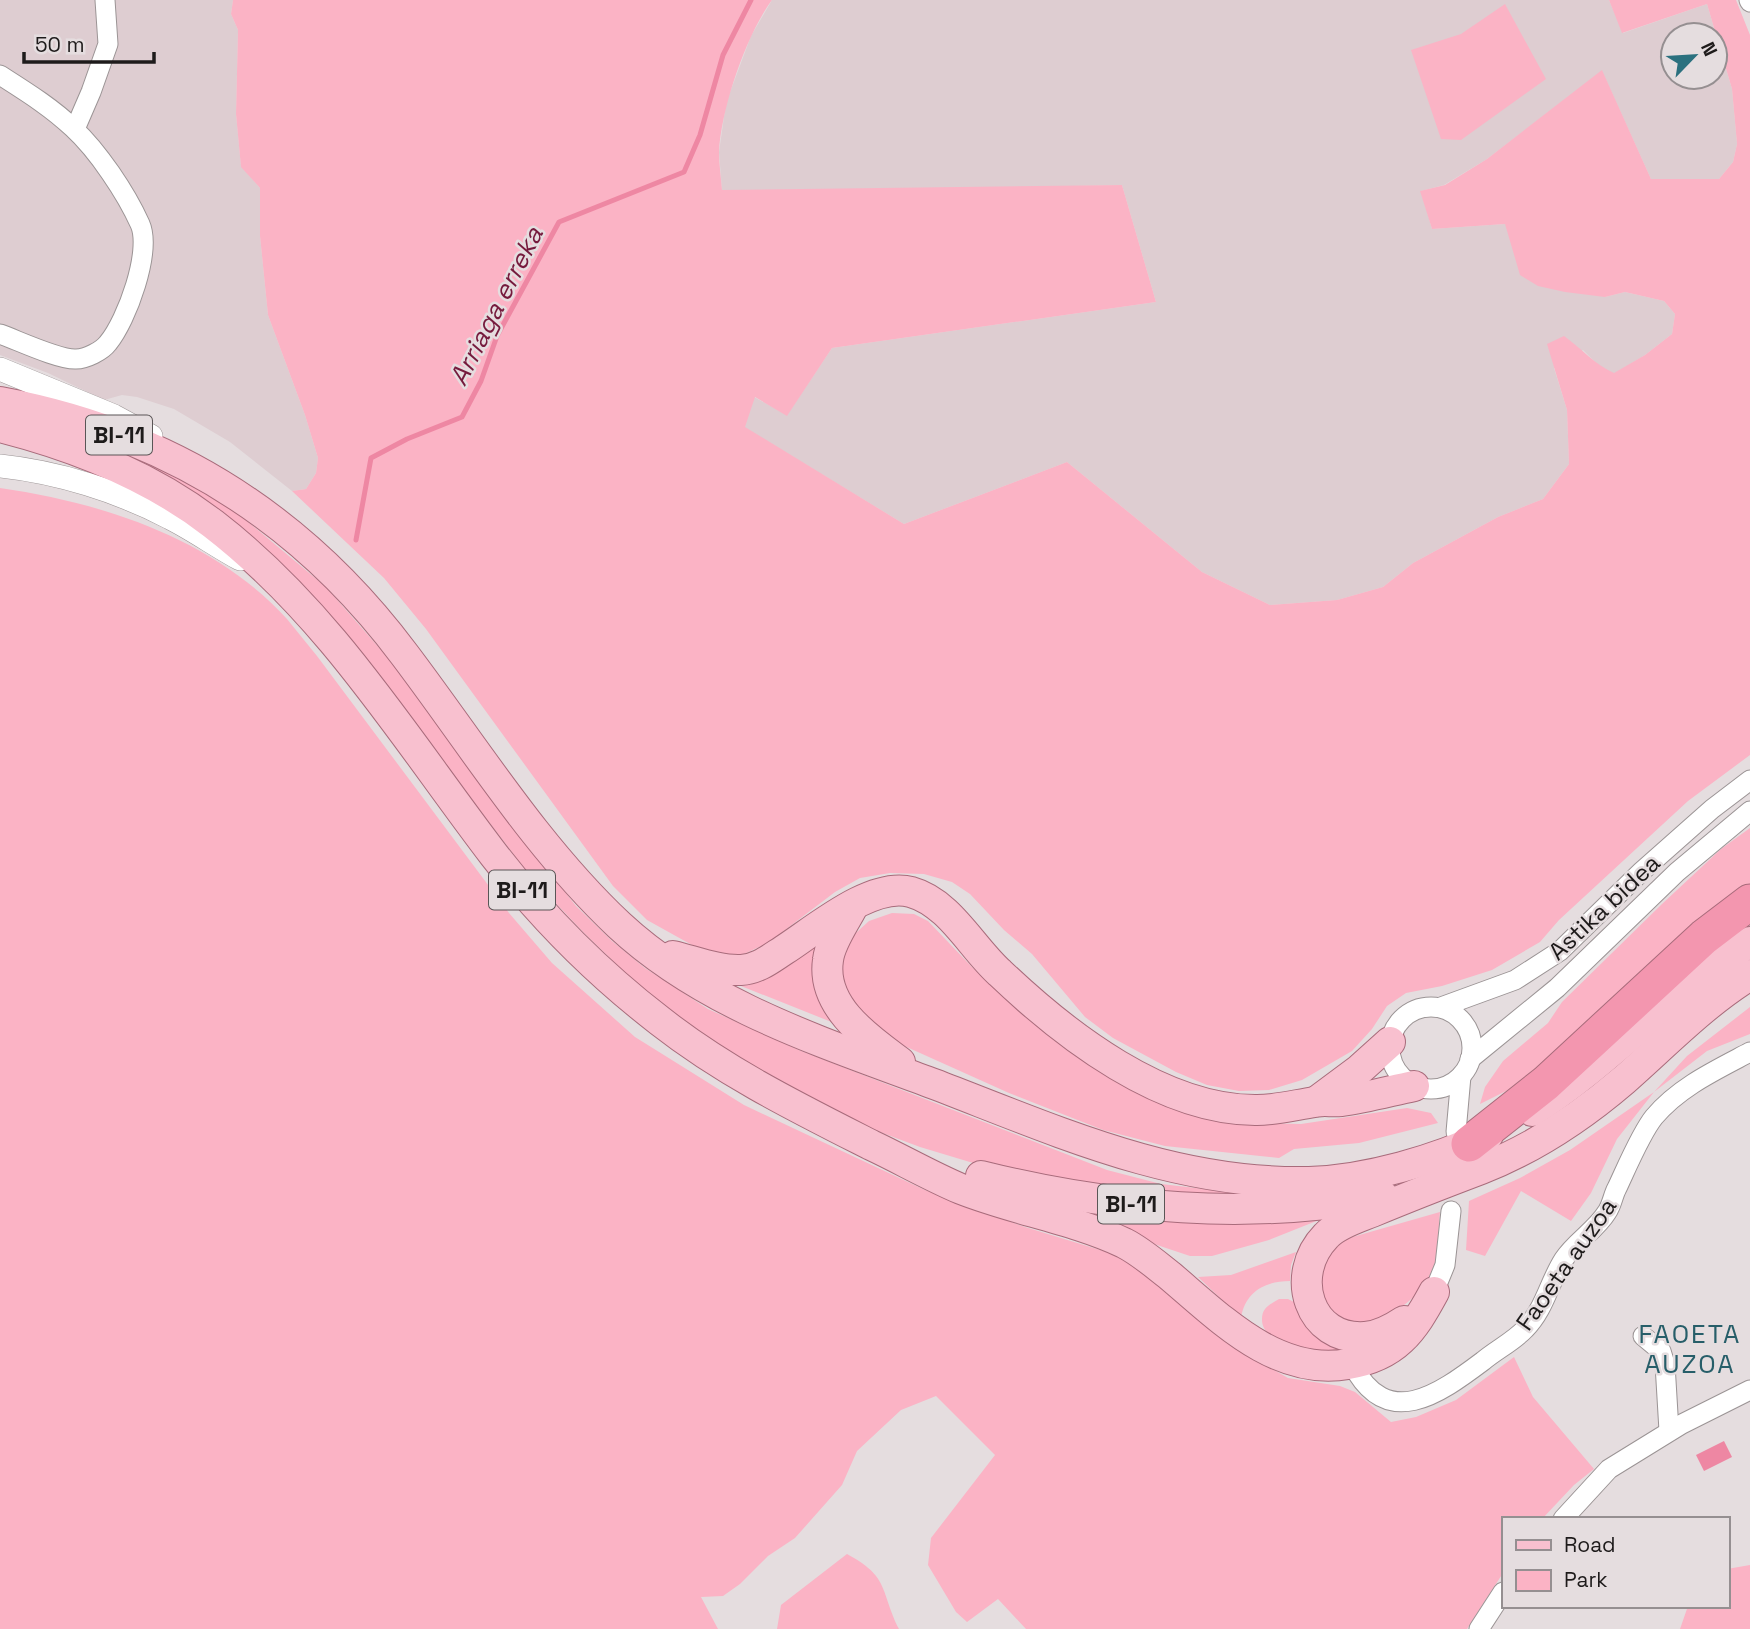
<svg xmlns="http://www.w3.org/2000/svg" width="1750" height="1629" font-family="'Space Grotesk',sans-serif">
<rect width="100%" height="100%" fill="#e5dddf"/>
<g fill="#decdd1" fill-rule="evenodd">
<polygon points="0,0 233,0 231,14 238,30 236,114 241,166 260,188 260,236 268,315 305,415 318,458 316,473 306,489 292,491 230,442 174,409 137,397 122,395 104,400 48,373 0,355"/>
<path d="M772,0H1609L1623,33L1707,4L1732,89L1737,144L1733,162L1719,179H1651L1602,71L1487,159L1444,185L1421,191L1432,229L1505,224L1605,297L1625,292L1664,301L1675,314L1672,334L1645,355L1614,374L1600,367L1583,350L1554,368L1567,410L1569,464L1543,499L1498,517L1413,563L1383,587L1337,600L1270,605L1202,572L1067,462L904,524L744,427L754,397L787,415L832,348L1156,302L1122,185L737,193L722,190L719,152L726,103L751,36ZM1673,35H1715V77H1673Z"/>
</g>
<g fill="#fbb3c5">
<path d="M233,0H772C746,35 721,109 719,152C719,164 721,177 722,190L1122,185L1156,302L832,348L787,416L755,397L745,427L904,524L1067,462L1202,572L1270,605L1337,600L1383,587L1413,563L1498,517L1543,499L1569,464L1567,410L1547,344L1564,336C1581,348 1595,365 1614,373L1645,355L1672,334L1675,314L1664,301L1625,292L1605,297L1565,292L1538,286L1520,275L1505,224L1432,229L1420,191L1445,185L1487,159L1602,70L1651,179H1719L1733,162L1737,144L1732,89L1707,4L1622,33L1609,0H1736L1750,35V755L1688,801L1559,920L1540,942L1492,970L1442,986L1406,993L1387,1006L1372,1029L1352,1051L1302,1080L1269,1090L1239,1091L1207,1085L1176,1072L1113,1038L1085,1017L1032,954L1004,930L970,894L952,882L924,874L890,873L860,878L835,892L768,943L744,954L722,956L692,945L647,920L613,886L426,629L384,578L292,491L306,489L316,473L318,458L305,415L268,315L260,236V188L241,167L236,114L238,30L231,14Z"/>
<polygon points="1505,4 1546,79 1461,140 1441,139 1411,50 1461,34"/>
<polygon points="100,441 181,478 240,515 326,587 389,659 469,769 576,906 612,941 645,968 708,1009 799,1050 1107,1170 1161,1184 1266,1196 1181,1199 1043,1184 920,1147 845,1119 739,1060 642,989 584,933 531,877 472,800 362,653 305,587 251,540 98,448"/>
<path d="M0,488C104,503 214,539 287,619C297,631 307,644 317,656L509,913L552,963L635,1037L744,1105L925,1190L1025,1227L1120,1256L1257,1360L1288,1378L1340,1386L1355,1392L1391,1422L1416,1417L1456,1400L1514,1357L1533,1397L1594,1469L1574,1485L1542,1519H1503V1573L1467,1629H1026L998,1599L967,1622L956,1612L928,1565L931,1538L995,1455L936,1396L901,1410L857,1451L842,1485L795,1538L768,1556L740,1584L723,1596L701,1597L718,1629H0Z"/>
<polygon points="1750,828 1750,884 1733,895 1533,1071 1510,1089 1480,1104 1485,1087 1503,1061 1548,1023 1562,1002 1662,904 1721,849"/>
<polygon points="892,913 914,914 928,921 972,967 1064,1048 1134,1088 1259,1123 1301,1124 1407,1108 1431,1113 1438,1123 1359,1143 1294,1149 1279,1158 1165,1146 1103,1130 1009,1093 900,1044 866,1020 847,994 840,974 847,941 869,921"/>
<path d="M825,934L834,1023L741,986C775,981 802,957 825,934Z"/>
<polygon points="1750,1007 1750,1034 1707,1051 1654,1092 1617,1139 1591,1193 1571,1221 1521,1191 1485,1256 1466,1250 1469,1201 1520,1178 1570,1150 1654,1092 1687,1056"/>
<polygon points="1069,1209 1229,1224 1319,1220 1269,1240 1212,1256 1190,1256 1157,1245"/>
<path d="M1440,1212C1438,1229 1440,1250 1434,1266C1427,1285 1414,1299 1397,1310C1389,1315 1377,1325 1369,1325C1332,1327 1309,1292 1326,1259C1331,1250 1340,1244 1349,1238Z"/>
<path d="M1296,1252L1291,1265L1290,1281C1265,1281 1245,1292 1241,1318L1198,1277L1231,1275Z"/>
<path d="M1279,1299H1288L1294,1302L1306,1324L1331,1345L1344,1350L1328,1357C1309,1351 1261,1344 1262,1319C1262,1308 1270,1304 1279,1299Z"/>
<path d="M847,1554C890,1577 880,1591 899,1629H777L781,1605Z"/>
<polygon points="1750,1565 1750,1629 1680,1629 1688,1606 1727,1606 1727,1569"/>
</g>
<polygon fill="#ee87a3" points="1724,1441 1732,1457 1704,1471 1696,1455"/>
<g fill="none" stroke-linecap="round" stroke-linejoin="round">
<polyline stroke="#ee87a3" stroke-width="5" points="356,540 371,458 407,439 462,417 481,381 497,336 559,222 684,172 700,135 723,55 751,0"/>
<defs>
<g id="minor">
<polyline points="1749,0 1750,2"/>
<path d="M0,75C25,91 51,107 73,128C98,151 126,193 140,224C152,251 127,320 108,343C102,351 86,359 76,359C59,360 17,340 0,334"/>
<polyline points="75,129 91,92 108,44 105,0"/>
<circle cx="1431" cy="1048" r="41"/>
<polyline points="1441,1007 1515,980 1560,951 1642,871 1712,809 1750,780"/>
<polyline points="1470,1059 1557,988 1677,872 1750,811"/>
<polyline points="1456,1132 1461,1076"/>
<polyline points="1434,1292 1445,1265 1451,1211"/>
<polyline points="1643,1336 1661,1351 1665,1364 1669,1431"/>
<path d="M1352,1364C1387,1432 1439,1394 1483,1361C1496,1350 1514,1341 1525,1329C1545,1309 1549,1282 1564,1259C1575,1242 1596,1230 1607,1212C1612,1205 1613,1195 1617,1188C1626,1169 1641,1133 1654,1117C1679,1087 1716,1070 1750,1052"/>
<polyline points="1563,1519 1609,1469 1682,1424 1750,1390"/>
<polyline points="1479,1629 1503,1592"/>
</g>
<g id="tertiary">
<polyline points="0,369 114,416 151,436"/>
<path d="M0,466C57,472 119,491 170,518C194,530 216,546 240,559"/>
</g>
<g id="primary">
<path d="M0,402C167,433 302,518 404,654C473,745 535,846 619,925C706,1006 825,1043 934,1084C1057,1131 1174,1185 1309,1182C1367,1180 1437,1160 1488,1135"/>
<path d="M0,427C75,446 152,477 213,524C330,614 406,740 494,855C542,917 599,974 660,1021C725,1072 798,1108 871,1145C901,1159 930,1176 961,1189C1014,1210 1073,1219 1124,1243C1140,1251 1155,1264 1169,1275C1219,1317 1276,1377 1348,1364C1396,1356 1413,1331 1434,1292"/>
<path d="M853,906C845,922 830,942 828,960C821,1007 869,1039 900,1062"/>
<path d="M673,956C694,961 719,971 741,970C758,969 770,959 784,950C815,930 872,881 911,892C950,903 971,947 1000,973C1065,1035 1163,1111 1257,1110C1277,1110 1295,1105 1315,1102C1323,1100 1332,1102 1341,1101C1365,1098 1390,1091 1414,1086"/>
<polyline points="1317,1101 1360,1069 1390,1042"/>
<path d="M1532,1111C1610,1062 1671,990 1750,942"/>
<path d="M981,1176C1113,1209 1248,1220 1383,1196"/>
<path d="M1404,1321C1392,1329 1380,1336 1365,1337C1309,1341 1288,1275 1326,1236C1337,1224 1357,1218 1372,1212C1408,1197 1444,1183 1481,1169C1532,1149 1582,1116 1624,1080C1665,1044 1703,1004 1750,975"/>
</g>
<polyline id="motorway" points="1469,1144 1546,1083 1704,937 1750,902"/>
</defs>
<use href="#minor" stroke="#9b9495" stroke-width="21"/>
<use href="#tertiary" stroke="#9b9495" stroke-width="24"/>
<use href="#primary" stroke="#a86b7b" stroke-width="32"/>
<use href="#motorway" stroke="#a86b7b" stroke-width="37"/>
<use href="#minor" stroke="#fff" stroke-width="19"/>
<use href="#tertiary" stroke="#fff" stroke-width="23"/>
<use href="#primary" stroke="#f8c0cf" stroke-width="30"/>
<use href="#motorway" stroke="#f396af" stroke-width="35"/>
</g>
<g text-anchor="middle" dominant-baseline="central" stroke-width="5" stroke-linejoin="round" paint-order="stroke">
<g fill="#e5dddf" stroke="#5a5556" stroke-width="2">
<rect x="86" y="415.5" width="66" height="39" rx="5"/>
<rect x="489" y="870.5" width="66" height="39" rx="5"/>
<rect x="1098" y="1184.5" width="66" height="39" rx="5"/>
</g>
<g font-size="23" font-weight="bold" fill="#1e1b1b">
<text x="119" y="435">BI-11</text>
<text x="522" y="890">BI-11</text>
<text x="1131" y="1204">BI-11</text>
</g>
<g font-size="24" fill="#1e1b1b" stroke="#e5dddf">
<text transform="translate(1604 907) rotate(-43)">Astika bidea</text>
<text transform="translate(1566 1264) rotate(-55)">Faoeta auzoa</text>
</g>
<g font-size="26" font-style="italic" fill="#761a3d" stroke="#e5dddf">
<text transform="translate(496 306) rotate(-63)">Arriaga erreka</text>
</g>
<g font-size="26" letter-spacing="2" fill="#275e69" stroke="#e5dddf">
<text x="1690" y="1334">FAOETA<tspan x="1690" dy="30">AUZOA</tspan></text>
</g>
</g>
<rect x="1502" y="1517" width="228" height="91" fill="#e5dddf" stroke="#958f91" stroke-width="2"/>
<rect x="1516" y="1540" width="35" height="10" fill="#f8c0cf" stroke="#958f91" stroke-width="2"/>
<text x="1564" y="1552" font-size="21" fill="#1e1b1b">Road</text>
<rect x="1516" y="1570" width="35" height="21" fill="#fbb3c5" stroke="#958f91" stroke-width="2"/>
<text x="1564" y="1587" font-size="21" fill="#1e1b1b">Park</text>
<g transform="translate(1694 56) rotate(65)"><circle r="33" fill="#e5dddf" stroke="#958f91" stroke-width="2"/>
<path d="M0-5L12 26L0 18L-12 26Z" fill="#2b717f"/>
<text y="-10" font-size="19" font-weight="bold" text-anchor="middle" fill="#1e1b1b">N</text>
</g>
<path d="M24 52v10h130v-10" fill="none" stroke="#1e1b1b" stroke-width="3.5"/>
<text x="35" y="52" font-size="21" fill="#1e1b1b" stroke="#e5dddf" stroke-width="5" paint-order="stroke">50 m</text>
</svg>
